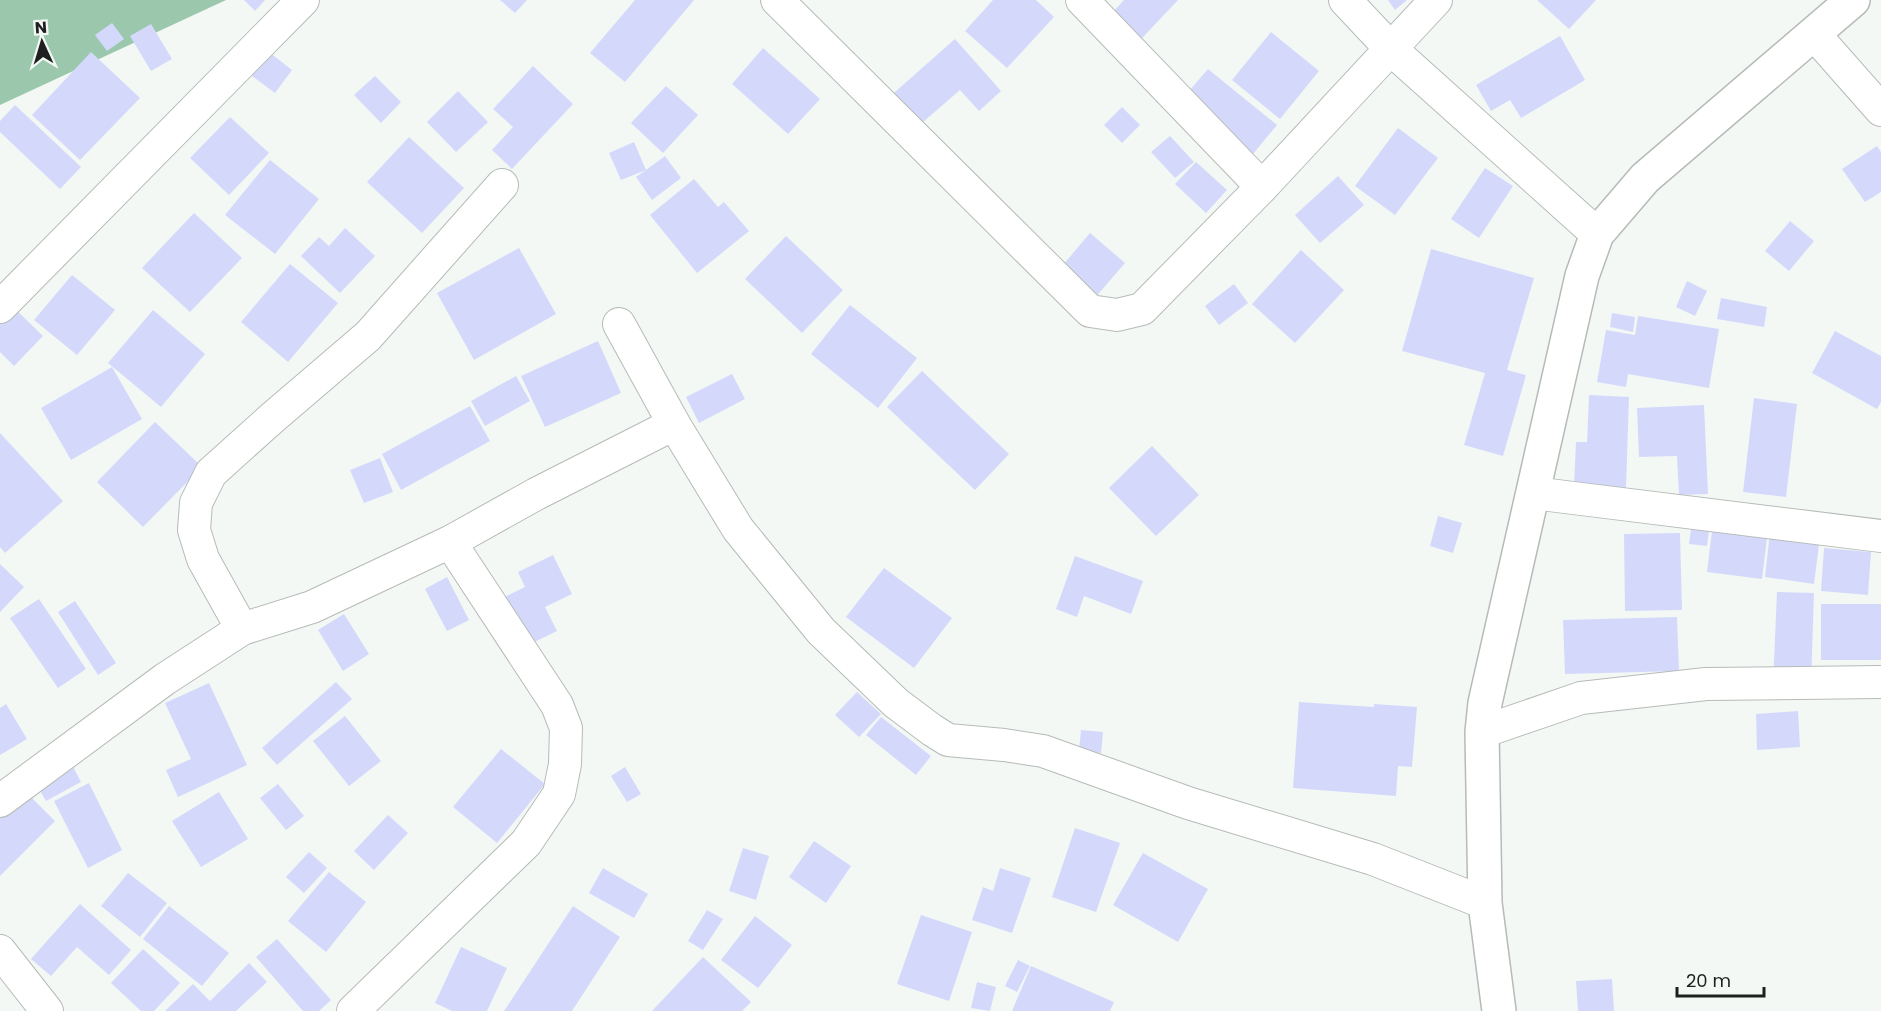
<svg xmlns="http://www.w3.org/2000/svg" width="1881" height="1011" font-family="Poppins,sans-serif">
<rect width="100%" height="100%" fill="#f3f8f5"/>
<polygon fill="#9bc8ad" points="0,0 226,0 0,105"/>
<g fill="#d4d9fc">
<polygon points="244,0 265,0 255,11"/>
<polygon points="500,0 527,0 515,13"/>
<polygon points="635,0 694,0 625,82 590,53"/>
<polygon points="993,0 1036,0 1054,17 1007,68 965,31"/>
<polygon points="1124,0 1178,0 1127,54 1098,28"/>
<polygon points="1388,0 1407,0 1395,10"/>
<polygon points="1537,0 1596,0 1569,29"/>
<polygon points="112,23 124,39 107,51 95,35"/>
<polygon points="151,24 172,59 151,71 130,36"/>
<polygon points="1271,32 1319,71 1280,119 1232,80"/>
<polygon points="1560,36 1585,80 1521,118 1510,100 1491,111 1476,85"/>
<polygon points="955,39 1001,91 979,111 960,90 915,129 887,99"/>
<polygon points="763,48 820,99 788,134 732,84"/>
<polygon points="265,49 292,70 275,93 248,73"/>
<polygon points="91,52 140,98 80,160 32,115"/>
<polygon points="533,66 573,104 512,169 492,150 513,127 493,109"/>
<polygon points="1208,69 1277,125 1253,154 1183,98"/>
<polygon points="375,76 401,102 381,123 354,95"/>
<polygon points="666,86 698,115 663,153 631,123"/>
<polygon points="458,91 488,122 456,152 427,122"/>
<polygon points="15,105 81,167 60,189 0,132 0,121"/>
<polygon points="1122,107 1140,125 1122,143 1104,125"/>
<polygon points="230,117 269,153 229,195 190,158"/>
<polygon points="1398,128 1438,158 1395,215 1355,186"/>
<polygon points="1170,136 1194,162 1175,178 1151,152"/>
<polygon points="409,137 464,188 422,233 367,182"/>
<polygon points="634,142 646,170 665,156 681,178 652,200 636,177 646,170 621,180 609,153"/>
<polygon points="1877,146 1881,152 1881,192 1865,202 1842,169"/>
<polygon points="270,160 319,199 275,254 225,215"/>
<polygon points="1196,162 1227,190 1206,213 1175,184"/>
<polygon points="1485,168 1513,186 1479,238 1451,219"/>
<polygon points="1338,176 1364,205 1320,243 1295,215"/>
<polygon points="694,179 718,207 724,202 749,231 697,273 650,215"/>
<polygon points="194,213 242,258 190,312 142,268"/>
<polygon points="1790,221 1814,241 1789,271 1765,251"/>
<polygon points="345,228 375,256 340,293 301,256 319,237 329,246"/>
<polygon points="1090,233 1125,263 1087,307 1052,278"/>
<polygon points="786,236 843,290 802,333 745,279"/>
<polygon points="519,248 556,314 474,360 437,293"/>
<polygon points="1431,249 1534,278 1507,370 1526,375 1503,456 1464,445 1485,373 1402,351"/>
<polygon points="1301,250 1344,290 1295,343 1252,304"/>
<polygon points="290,264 338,303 288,362 241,322"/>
<polygon points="72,275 115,310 77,355 34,320"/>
<polygon points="1687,281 1707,291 1695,316 1676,307"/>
<polygon points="1234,284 1248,303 1219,325 1205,306"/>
<polygon points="1721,298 1767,307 1764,327 1717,319"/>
<polygon points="850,305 917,358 878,408 811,354"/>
<polygon points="13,307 43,336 14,366 0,352 0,321"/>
<polygon points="153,310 205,354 161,407 108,363"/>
<polygon points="1612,313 1635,317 1633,332 1610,327"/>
<polygon points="1638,316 1719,329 1709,388 1628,374 1626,387 1597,382 1606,330 1635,335"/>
<polygon points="1835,331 1881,356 1881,402 1877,409 1812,373"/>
<polygon points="598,341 621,393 545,427 521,376"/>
<polygon points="112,367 142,419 71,460 41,408"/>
<polygon points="922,371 1009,454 975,490 887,407"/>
<polygon points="732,374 745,399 699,423 686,397"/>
<polygon points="516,376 530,401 485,426 471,401"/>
<polygon points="1589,395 1629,397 1626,488 1574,486 1576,442 1587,442"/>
<polygon points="1754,398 1797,404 1786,497 1743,492"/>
<polygon points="1704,405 1708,494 1679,495 1677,456 1639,457 1637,408"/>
<polygon points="470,406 490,441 401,490 382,454"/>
<polygon points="155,422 202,467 143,527 97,482"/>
<polygon points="0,433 63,501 5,553 0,547"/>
<polygon points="1152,446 1199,495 1156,536 1109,488"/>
<polygon points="380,458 393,492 364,503 350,470"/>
<polygon points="1438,516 1462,523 1453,553 1430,546"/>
<polygon points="1692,522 1710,524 1707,546 1689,544"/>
<polygon points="1713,522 1768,530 1762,579 1707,572"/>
<polygon points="1770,532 1820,537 1814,584 1765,577"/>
<polygon points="1680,533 1682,610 1625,611 1624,534"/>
<polygon points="1824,548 1871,552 1868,595 1821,591"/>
<polygon points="553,555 572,594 545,607 557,631 520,649 496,601 525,587 518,572"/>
<polygon points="1075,556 1143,581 1131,614 1084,596 1077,617 1056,609"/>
<polygon points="0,564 24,587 0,612"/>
<polygon points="884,568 952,618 914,668 846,617"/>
<polygon points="447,577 469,620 447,631 425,589"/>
<polygon points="1777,592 1814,593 1811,686 1773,684"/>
<polygon points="39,599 86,669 58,688 10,618"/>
<polygon points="75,601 116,663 98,675 58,612"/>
<rect x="1821" y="604" width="60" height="56"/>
<polygon points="344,614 369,654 343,671 318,630"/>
<polygon points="1677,617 1679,671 1565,674 1563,620"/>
<polygon points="336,682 352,699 277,765 262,748"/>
<polygon points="209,683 247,765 178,797 166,770 191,759 165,703"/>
<polygon points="857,692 881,714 859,737 835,715"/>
<polygon points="1299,702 1374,707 1374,704 1417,707 1412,767 1398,766 1396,796 1293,788"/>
<polygon points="6,704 27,739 0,755 0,708"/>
<polygon points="1798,711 1800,747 1757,750 1756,714"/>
<polygon points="345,716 381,761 349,786 313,741"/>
<polygon points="881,717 931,756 916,775 866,735"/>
<polygon points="1081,730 1103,732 1101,753 1079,751"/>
<polygon points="501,749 545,784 497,843 453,807"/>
<polygon points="67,755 81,782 46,801 31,775"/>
<polygon points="625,767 641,794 627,802 611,776"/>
<polygon points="89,783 122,850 88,868 54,801"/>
<polygon points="278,784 304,816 286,830 260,798"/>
<polygon points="25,791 55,821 0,876 0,815"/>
<polygon points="219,792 248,839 201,867 172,821"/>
<polygon points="388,815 408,833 374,870 354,851"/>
<polygon points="1075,828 1120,843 1096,912 1052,897"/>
<polygon points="814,841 851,866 826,903 789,877"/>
<polygon points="743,848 769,856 756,900 729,891"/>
<polygon points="309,852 327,868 304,893 286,877"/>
<polygon points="1143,853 1208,889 1178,942 1113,905"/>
<polygon points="603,868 648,894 634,918 589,893"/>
<polygon points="1000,868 1031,878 1012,933 972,920 983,887 993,891"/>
<polygon points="329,872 366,902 326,952 288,921"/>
<polygon points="128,873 167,903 140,937 101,906"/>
<polygon points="80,904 131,950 109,975 77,947 51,976 31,959"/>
<polygon points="169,906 229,953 202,986 143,939"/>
<polygon points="573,906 620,937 572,1011 504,1011"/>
<polygon points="707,910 723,919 703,950 688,941"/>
<polygon points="921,915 972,932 949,1001 897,984"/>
<polygon points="755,916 792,945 758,988 721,960"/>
<polygon points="277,939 331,1000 319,1011 303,1011 256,957"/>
<polygon points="461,947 507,968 487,1011 452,1011 435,1003"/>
<polygon points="143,949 180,983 154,1011 141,1011 111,983"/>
<polygon points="703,957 751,1002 742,1011 652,1011"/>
<polygon points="1018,960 1030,966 1017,992 1005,986"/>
<polygon points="249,963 267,982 236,1011 165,1011 193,984 210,1001"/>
<polygon points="1031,966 1114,1002 1110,1011 1012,1011"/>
<polygon points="1612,979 1614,1011 1578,1011 1576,981"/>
<polygon points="977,982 996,987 990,1011 971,1008"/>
</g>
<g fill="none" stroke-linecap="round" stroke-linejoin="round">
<defs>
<g id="street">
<polyline points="777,0 1090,311 1117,315 1142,309 1262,187 1436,0"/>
<polyline points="1082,0 1262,187"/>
<polyline points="1345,0 1392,50 1597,234"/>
<polyline points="1814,34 1881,110"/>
<polyline points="0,307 303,0"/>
<polyline points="619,324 674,424 738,529 821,631 896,703 932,730 948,740 1004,745 1043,751 1188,803 1373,859 1485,903"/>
<polyline points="1533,493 1881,536"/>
<polyline points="242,629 203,559 194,530 196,503 211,473 271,419 368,336 502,185"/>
<polyline points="1482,732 1581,698 1706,684 1881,682"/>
<polyline points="0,801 165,679 242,629 312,607 450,542 536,494 674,424"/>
<polyline points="0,951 47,1011"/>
<polyline points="353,1011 526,843 559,794 565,764 566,728 557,705 450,542"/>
</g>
<polyline id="secondary" points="1499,1011 1485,903 1482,732 1485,703 1582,276 1597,234 1645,178 1853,0"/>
</defs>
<use href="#street" stroke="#b6bbb7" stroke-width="34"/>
<use href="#secondary" stroke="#b6bbb7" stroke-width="36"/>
<use href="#street" stroke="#fff" stroke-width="32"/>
<use href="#secondary" stroke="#fff" stroke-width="33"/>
</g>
<g transform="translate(42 42) rotate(356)" stroke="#f3f8f5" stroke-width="4.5" paint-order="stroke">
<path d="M0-4.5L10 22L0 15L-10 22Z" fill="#1e201f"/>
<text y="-9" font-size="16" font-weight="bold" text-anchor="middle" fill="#1e201f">N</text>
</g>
<path d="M1677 987v9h87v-9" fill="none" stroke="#1e201f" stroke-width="3"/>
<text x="1686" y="987" font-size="18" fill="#1e201f" stroke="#f3f8f5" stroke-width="4.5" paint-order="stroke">20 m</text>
</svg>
